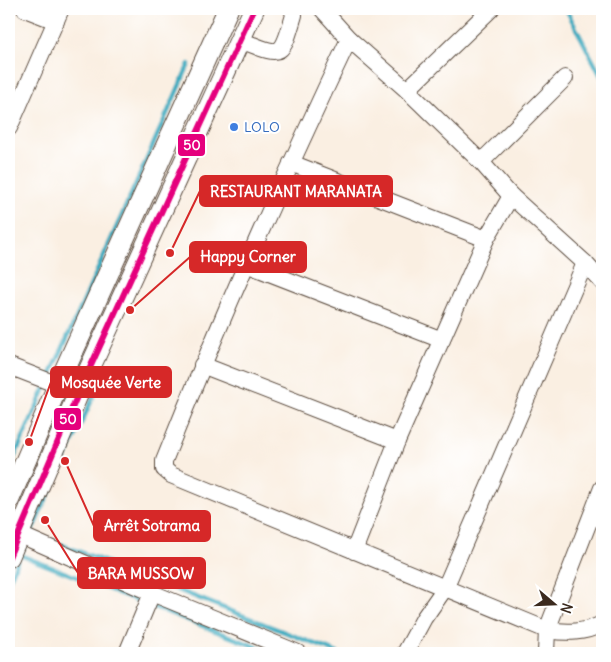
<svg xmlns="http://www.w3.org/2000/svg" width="611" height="662" font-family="Delius,sans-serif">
<rect width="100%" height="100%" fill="#fff"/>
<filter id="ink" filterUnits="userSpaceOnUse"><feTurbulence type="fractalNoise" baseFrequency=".02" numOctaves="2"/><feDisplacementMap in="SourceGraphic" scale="10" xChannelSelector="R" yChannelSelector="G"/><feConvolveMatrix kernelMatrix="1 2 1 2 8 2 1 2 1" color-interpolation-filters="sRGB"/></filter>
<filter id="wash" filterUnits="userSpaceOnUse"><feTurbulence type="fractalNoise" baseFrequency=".0096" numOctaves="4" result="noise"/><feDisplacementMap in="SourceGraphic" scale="20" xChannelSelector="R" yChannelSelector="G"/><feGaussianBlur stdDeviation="1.12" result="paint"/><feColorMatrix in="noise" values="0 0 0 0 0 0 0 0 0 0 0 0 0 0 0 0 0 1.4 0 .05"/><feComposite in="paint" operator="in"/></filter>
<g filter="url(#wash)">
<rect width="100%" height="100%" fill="#faefe2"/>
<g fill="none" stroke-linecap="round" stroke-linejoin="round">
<g stroke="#40abbf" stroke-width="4.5">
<polyline points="566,9 602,78"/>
<polyline points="9,469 189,64"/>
<polyline points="53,541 338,653"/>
<polyline points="22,552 102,378"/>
<polyline points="20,555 272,653"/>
<polyline points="9,581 18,559"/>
</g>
</g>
</g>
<g filter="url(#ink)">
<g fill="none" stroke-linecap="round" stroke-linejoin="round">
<defs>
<g id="minor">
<polyline points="25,9 56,21"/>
<polyline points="322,9 349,39 407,90 481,162 511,196 585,263 602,282"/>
<path d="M349,39C283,178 221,318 164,461V469L171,475L547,630C567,633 584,633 602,624"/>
<path d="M240,40C282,56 281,60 294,15L292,9"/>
<polyline points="407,90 491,9"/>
<polyline points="9,128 61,9"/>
<polyline points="481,162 565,78"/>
<polyline points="291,163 486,239"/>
<polyline points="246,264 442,340"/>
<polyline points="202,365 397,441"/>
<polyline points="9,366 58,385"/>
<polyline points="9,530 152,593 298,653"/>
<polyline points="354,551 397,441 486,239 511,196"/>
<polyline points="127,653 152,593"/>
<polyline points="405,653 424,618 445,588 585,263"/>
<polyline points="546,653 547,630 602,488"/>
</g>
<g id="major">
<polyline points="9,500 58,385 228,9"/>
<polyline points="9,557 78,394 254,9"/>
</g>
</defs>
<use href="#minor" stroke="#58483b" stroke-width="18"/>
<use href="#major" stroke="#58483b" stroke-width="22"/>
<use href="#minor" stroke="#fff" stroke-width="16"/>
<use href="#major" stroke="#fff" stroke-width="20"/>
<defs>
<polyline id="bus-1" points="9,557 78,394 254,9"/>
</defs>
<use href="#bus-1" stroke="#fff" stroke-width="10"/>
<use href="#bus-1" stroke="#e5007d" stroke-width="6"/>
</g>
</g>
<circle fill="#3f7fe0" stroke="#fff" stroke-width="2" cx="234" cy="127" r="5"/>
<g text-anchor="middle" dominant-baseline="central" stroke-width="4" stroke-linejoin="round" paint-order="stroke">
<g font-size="14" fill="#366cbe" stroke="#fff" text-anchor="start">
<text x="244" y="127">LOLO</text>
</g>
</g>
<path fill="none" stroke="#d62828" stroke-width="2" d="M170 253L200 191M130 310L190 257M29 442L51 382M65 461L94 526M45 520L78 573"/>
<g fill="#d62828" stroke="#fff" stroke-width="2">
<circle cx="170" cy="253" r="5"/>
<circle cx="130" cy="310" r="5"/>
<circle cx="29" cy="442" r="5"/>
<circle cx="65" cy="461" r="5"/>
<circle cx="45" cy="520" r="5"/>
</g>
<g fill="#d62828" stroke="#d62828" stroke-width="2">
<rect x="200" y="176" width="192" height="30" rx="5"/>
<rect x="190" y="242" width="116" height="30" rx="5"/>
<rect x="51" y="367" width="120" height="30" rx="5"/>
<rect x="94" y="511" width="116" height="30" rx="5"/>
<rect x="78" y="558" width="127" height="30" rx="5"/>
</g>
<g font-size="15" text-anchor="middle" font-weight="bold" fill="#fff">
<text x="296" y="197">RESTAURANT MARANATA</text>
<text x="248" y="262">Happy Corner</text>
<text x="111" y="388">Mosquée Verte</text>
<text x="152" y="531">Arrêt Sotrama</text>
<text x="141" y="579">BARA MUSSOW</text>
</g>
<g stroke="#fff" stroke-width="2">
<rect x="177" y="133" width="29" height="24" rx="5" fill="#e5007d"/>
<rect x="53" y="407" width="29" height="24" rx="5" fill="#e5007d"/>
</g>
<g font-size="14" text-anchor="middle" font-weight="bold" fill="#fff">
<text x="192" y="150">50</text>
<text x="68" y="424">50</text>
</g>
<rect width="611" height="662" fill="none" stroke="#fff" stroke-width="30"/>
<g transform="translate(554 604) rotate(109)" stroke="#ffffff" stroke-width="4" paint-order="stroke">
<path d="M0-4L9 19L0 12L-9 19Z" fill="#3b2a1e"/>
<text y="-8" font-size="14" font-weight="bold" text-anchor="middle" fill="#3b2a1e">N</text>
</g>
</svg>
